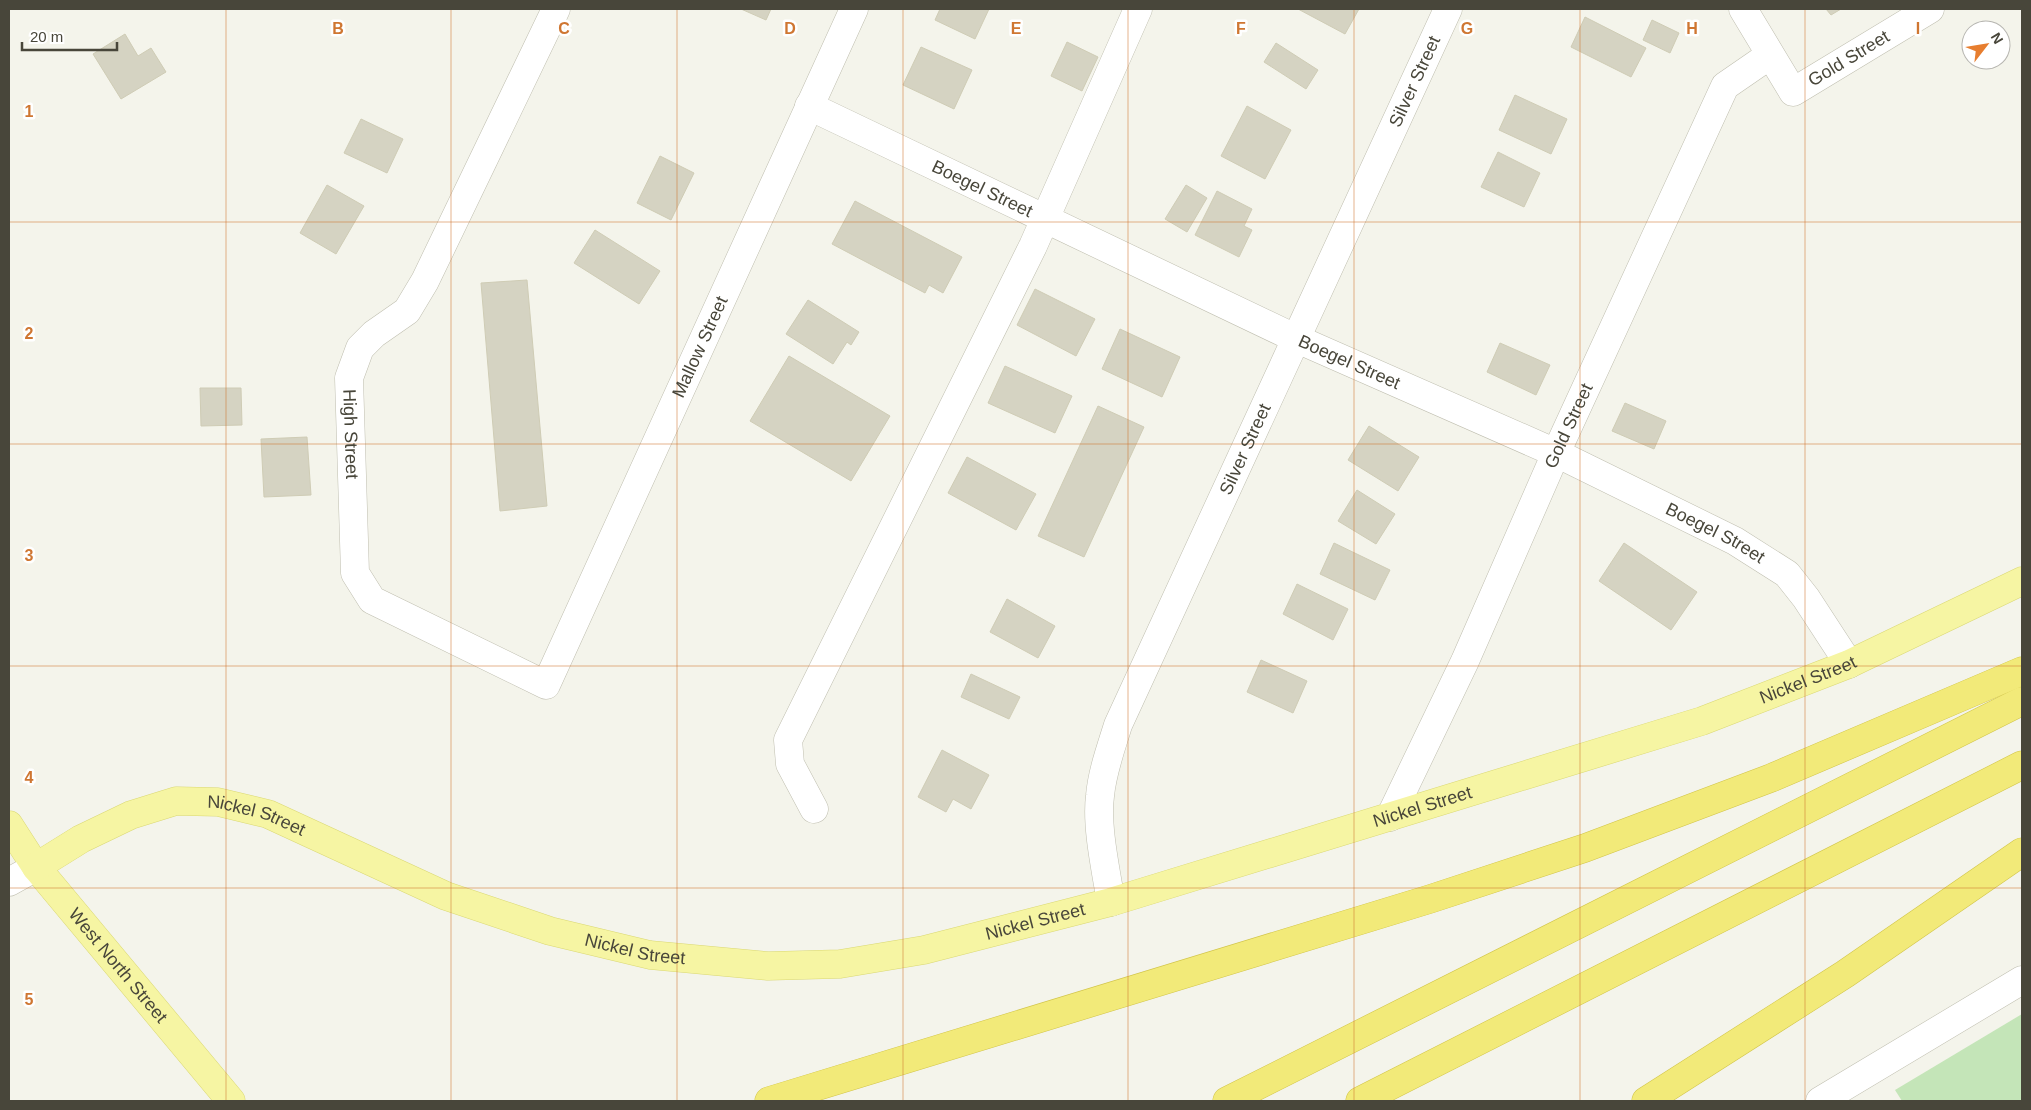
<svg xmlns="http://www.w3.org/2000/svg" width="2031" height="1110" font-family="Helvetica,sans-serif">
<rect width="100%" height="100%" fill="#f4f4eb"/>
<polygon fill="#c4e5b8" points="2022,1014 2022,1101 1902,1101 1895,1090"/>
<g fill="#d5d3c2" stroke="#cfccb5">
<polygon points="741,9 771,9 766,20"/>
<polygon points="940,9 989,9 975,39 935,20"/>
<polygon points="1298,9 1359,9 1345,34"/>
<polygon points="1826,9 1841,9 1831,15"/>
<polygon points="1585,17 1646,48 1631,77 1571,47"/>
<polygon points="1652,20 1679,33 1670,53 1643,40"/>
<polygon points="125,34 138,56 151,48 166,72 121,99 93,54"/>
<polygon points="1067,42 1098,57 1082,91 1051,76"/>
<polygon points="1276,43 1318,70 1306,89 1264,62"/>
<polygon points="921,47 972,70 954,109 903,85"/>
<polygon points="1515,95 1567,119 1551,154 1499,130"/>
<polygon points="1247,106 1291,130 1265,179 1221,156"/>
<polygon points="361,119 403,139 387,173 344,153"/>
<polygon points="1498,152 1540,173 1524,207 1481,187"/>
<polygon points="660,156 694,173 671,220 637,203"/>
<polygon points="327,185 364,206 336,254 300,233"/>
<polygon points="1186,185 1207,198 1187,232 1165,219"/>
<polygon points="1217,191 1252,209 1244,226 1252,230 1239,257 1195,235"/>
<polygon points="855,201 962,257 943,293 929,285 925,293 832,244"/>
<polygon points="595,230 660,271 639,304 574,263"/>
<polygon points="527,280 547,506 500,511 481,283"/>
<polygon points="1035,289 1095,319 1076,356 1017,325"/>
<polygon points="808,300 859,332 851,345 847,342 833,364 786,334"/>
<polygon points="1120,329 1180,357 1162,397 1102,369"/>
<polygon points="1500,343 1550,365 1536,395 1487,372"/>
<polygon points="789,356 890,416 851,481 750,421"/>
<polygon points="1005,366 1072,396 1055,433 988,403"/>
<polygon points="200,388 241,388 242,425 201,426"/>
<polygon points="1625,403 1666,421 1654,449 1612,431"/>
<polygon points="1098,406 1144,427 1084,557 1038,536"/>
<polygon points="1369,426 1419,457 1398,491 1348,460"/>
<polygon points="307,437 311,495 264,497 261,439"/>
<polygon points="967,457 1036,494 1016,530 948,493"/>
<polygon points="1357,490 1395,514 1376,544 1338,521"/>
<polygon points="1334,543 1390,570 1375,600 1320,574"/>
<polygon points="1624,543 1697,592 1671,630 1599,581"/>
<polygon points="1297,584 1348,609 1333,640 1283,614"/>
<polygon points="1007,599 1055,626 1038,658 990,632"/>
<polygon points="1261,660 1307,681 1293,713 1247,692"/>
<polygon points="971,674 1020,697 1009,719 961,697"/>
<polygon points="942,750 989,775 971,809 953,799 946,812 918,797"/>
</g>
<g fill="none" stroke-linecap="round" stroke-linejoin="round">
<defs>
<g id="minor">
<path id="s1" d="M556,9L425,281L407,311L374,334L360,348L349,378L355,573L372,600L546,685L854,9"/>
<path id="s2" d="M1743,9L1793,92L1930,9"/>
<path id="s3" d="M809,106L1297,339L1556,453L1735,541L1787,574L1806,598L1849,664"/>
<polyline points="814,809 790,764 788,740 1033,246 1138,9"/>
<path id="s4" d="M1390,817L1465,661L1556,453L1725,86L1770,55"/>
<polyline points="9,882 36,867"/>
<path id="s5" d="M1111,902C1106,871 1096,826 1100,796C1102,772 1111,748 1118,725L1448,9"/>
<polyline points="1820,1101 2022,980"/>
</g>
<g id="major">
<path id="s6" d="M9,825L36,867L231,1101"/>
<path id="s7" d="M36,867L81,839L131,815L176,801L218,802L268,814L446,896L550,931L650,955L768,966L840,964L924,950L1111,902L1702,721L1849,664L2022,581"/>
</g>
<g id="highway">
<polyline points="769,1101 1430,899 1585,848 1771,778 2022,671"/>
<polyline points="1227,1101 2022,701"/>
<polyline points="1360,1101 2022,765"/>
<polyline points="1646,1101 1845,974 2022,852"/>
</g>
</defs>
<use href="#minor" stroke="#bfbeaf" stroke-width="29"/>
<use href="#major" stroke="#dad874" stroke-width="29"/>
<use href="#highway" stroke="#d1c449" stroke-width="29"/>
<use href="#minor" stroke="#fff" stroke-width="28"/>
<use href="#major" stroke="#f6f5a3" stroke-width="28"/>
<use href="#highway" stroke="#f2ea79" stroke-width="28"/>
</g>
<path fill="none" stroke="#cf7631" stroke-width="1" stroke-opacity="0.55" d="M226,9V1101M451,9V1101M677,9V1101M903,9V1101M1128,9V1101M1354,9V1101M1580,9V1101M1805,9V1101M9,222H2022M9,444H2022M9,666H2022M9,888H2022"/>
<g text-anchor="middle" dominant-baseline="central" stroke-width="5" stroke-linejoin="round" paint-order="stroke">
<g font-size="18" fill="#48463a" stroke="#fff">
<text stroke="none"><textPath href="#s2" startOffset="162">Gold Street</textPath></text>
<text stroke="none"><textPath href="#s5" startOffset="889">Silver Street</textPath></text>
<text stroke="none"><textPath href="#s3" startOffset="192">Boegel Street</textPath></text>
<text stroke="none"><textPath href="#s1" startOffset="1221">Mallow Street</textPath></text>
<text stroke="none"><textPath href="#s3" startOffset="598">Boegel Street</textPath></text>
<text stroke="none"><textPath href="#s4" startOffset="430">Gold Street</textPath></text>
<text stroke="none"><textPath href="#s1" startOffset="485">High Street</textPath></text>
<text stroke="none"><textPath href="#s5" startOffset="484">Silver Street</textPath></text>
<text stroke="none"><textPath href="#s3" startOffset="1002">Boegel Street</textPath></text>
<text stroke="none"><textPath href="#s7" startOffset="1858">Nickel Street</textPath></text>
<text stroke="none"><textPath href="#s7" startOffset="1452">Nickel Street</textPath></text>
<text stroke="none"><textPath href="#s7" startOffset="238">Nickel Street</textPath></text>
<text stroke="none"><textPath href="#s7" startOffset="1048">Nickel Street</textPath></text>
<text stroke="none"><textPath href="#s7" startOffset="642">Nickel Street</textPath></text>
<text stroke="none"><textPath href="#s6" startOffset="178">West North Street</textPath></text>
</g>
</g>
<g font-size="16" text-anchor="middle" font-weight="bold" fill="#cf7631" stroke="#fff" stroke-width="5" stroke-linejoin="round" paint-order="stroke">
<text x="338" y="34">B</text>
<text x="564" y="34">C</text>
<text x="790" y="34">D</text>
<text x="1016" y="34">E</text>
<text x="1241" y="34">F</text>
<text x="1467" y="34">G</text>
<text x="1692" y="34">H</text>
<text x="1918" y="34">I</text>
<text x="29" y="117">1</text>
<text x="29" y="339">2</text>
<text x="29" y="561">3</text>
<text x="29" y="783">4</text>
<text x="29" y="1005">5</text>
</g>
<rect width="2031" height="1110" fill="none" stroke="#48463a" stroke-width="20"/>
<g transform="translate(1986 45) rotate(59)"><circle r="24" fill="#ffffff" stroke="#b6b5b0"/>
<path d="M0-4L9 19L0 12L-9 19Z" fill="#e77e2f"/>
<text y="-8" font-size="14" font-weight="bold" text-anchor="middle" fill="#48463a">N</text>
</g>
<path d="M22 42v8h95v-8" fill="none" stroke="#48463a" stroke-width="2.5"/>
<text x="30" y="42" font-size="15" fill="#48463a" stroke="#ffffff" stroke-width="4" paint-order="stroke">20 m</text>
</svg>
